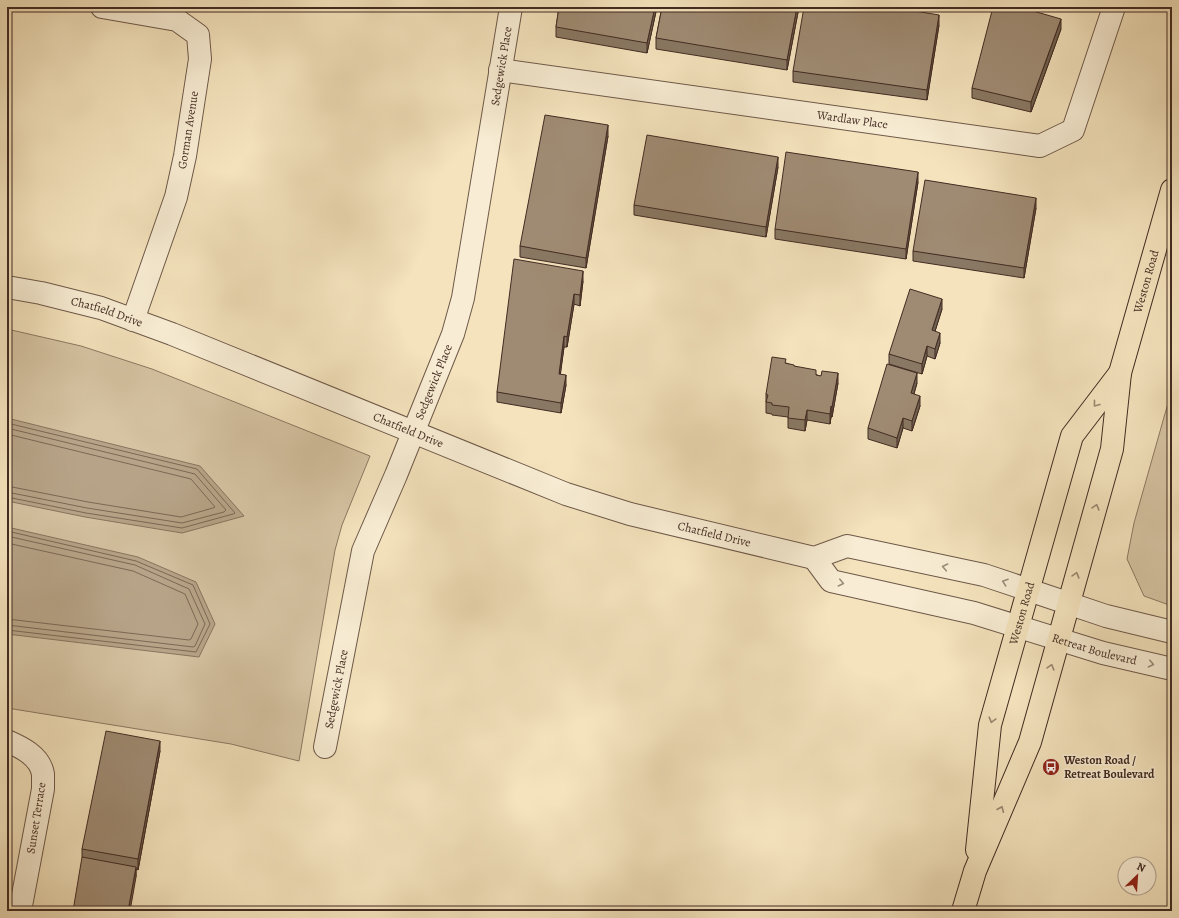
<svg xmlns="http://www.w3.org/2000/svg" width="1179" height="918" font-family="Alegreya,serif">
<rect width="100%" height="100%" fill="#f4e3bd"/>
<filter id="stains"><feTurbulence type="fractalNoise" baseFrequency=".005" numOctaves="4"/><feColorMatrix values="0 0 0 0 .2 0 0 0 0 .09 0 0 0 0 .02 0 0 0 .5 -.17"/></filter>
<radialGradient id="worn" r=".72"><stop offset=".6" stop-color="#630" stop-opacity="0"/><stop offset="1" stop-color="#630" stop-opacity=".3"/></radialGradient>
<g fill="#d6c4a3" stroke="#8c7862">
<polygon points="7,329 81,346 152,369 370,456 342,525 335,550 299,761 231,744 7,708"/>
<polygon points="1172,389 1172,606 1144,596 1127,559 1134,523"/>
</g>
<g fill="#b7a488" stroke="#88745f">
<polygon points="7,418 200,466 244,516 182,533 85,517 7,501"/>
<polygon points="7,527 138,557 196,582 215,624 199,657 7,634"/>
</g>
<g fill="none" stroke-linecap="round" stroke-linejoin="round">
<g stroke="#7c6855" stroke-width="1">
<polyline points="7,423 197,469 235,513 233,514 182,528 86,513 7,497"/>
<polyline points="7,428 195,474 226,510 224,512 182,523 87,508 7,492"/>
<polyline points="7,434 191,479 215,507 213,508 181,517 88,502 7,486"/>
<polyline points="7,531 136,561 193,585 210,624 196,652 7,630"/>
<polyline points="7,536 135,565 189,589 205,624 195,646 193,647 7,625"/>
<polyline points="7,543 133,571 185,594 198,624 191,639 189,640 7,619"/>
</g>
<defs>
<g id="minor">
<polyline points="102,7 177,20 198,35 200,59 185,156 176,197 133,320"/>
<path id="s1" d="M500,70L1040,146L1073,130L1114,7"/>
<path id="s2" d="M7,287L41,293L101,308L172,334L566,494L630,514L814,558L847,546L984,575L1106,616L1172,632"/>
<path id="s3" d="M814,558L831,581L974,613L1103,653L1172,669"/>
<path d="M7,741C21,747 40,756 43,774C43,779 43,784 43,789L20,911"/>
<path id="s4" d="M325,747L363,551L396,475L453,334L463,298L511,7"/>
</g>
<g id="major">
<path id="s5" d="M977,850L990,725L1072,436L1120,373"/>
<path id="s6" d="M963,911L975,871L1030,742L1112,449L1120,373L1172,190"/>
</g>
</defs>
<use href="#minor" stroke="#6e5949" stroke-width="24"/>
<use href="#major" stroke="#422b22" stroke-width="24"/>
<use href="#minor" stroke="#f8edd4" stroke-width="22"/>
<use href="#major" stroke="#f4e3bd" stroke-width="22"/>
</g>
<g fill="#897863" stroke="#422b22">
<polygon points="559,7 657,7 647,53 556,37 556,27"/>
<polygon points="662,7 799,7 787,70 656,49 656,38"/>
<polygon points="939,25 927,100 793,82 793,71"/>
<polygon points="1061,29 1031,112 972,98 972,88"/>
<polygon points="608,136 586,268 520,257 520,246"/>
<polygon points="778,167 766,237 634,215 634,205"/>
<polygon points="918,182 906,259 775,239 775,229"/>
<polygon points="1036,208 1024,278 913,261 913,251"/>
<polygon points="583,281 580,306 574,304 567,347 564,347 560,375 566,385 561,413 497,402 497,392"/>
<polygon points="942,309 935,331 940,343 935,359 927,356 922,374 889,364 889,354"/>
<polygon points="786,363 838,383 832,417 831,417 830,424 807,420 805,431 788,428 788,417 772,415 772,414 766,413 766,394"/>
<polygon points="917,383 914,394 920,406 912,431 903,428 897,448 868,439 868,428"/>
<polygon points="160,751 138,870 136,869 136,877 82,857 82,849"/>
</g>
<g fill="#6f6150" stroke="#422b22">
<polygon points="655,7 657,7 647,53 647,43"/>
<polygon points="797,7 799,7 787,70 787,60"/>
<polygon points="939,15 939,25 927,100 927,90"/>
<polygon points="1061,19 1061,29 1031,112 1031,102"/>
<polygon points="608,125 608,136 586,268 586,258"/>
<polygon points="778,157 778,167 766,237 766,227"/>
<polygon points="918,172 918,182 906,259 906,249"/>
<polygon points="1036,198 1036,208 1024,278 1024,268"/>
<polygon points="583,271 583,281 580,306 580,295"/>
<polygon points="574,294 574,304 567,347 567,337"/>
<polygon points="942,299 942,309 932,341 932,330"/>
<polygon points="940,333 940,343 935,359 935,349"/>
<polygon points="564,336 564,347 559,385 559,374"/>
<polygon points="927,346 927,356 922,374 922,364"/>
<polygon points="838,373 838,383 832,417 832,407"/>
<polygon points="917,373 917,383 911,403 911,393"/>
<polygon points="566,375 566,385 561,413 561,403"/>
<polygon points="920,396 920,406 912,431 912,421"/>
<polygon points="831,406 831,417 830,424 830,414"/>
<polygon points="807,410 807,420 805,431 805,420"/>
<polygon points="903,418 903,428 897,448 897,438"/>
<polygon points="160,741 160,751 138,870 138,859"/>
<polygon points="136,867 136,877 130,911 128,911"/>
</g>
<g fill="#9f8b73" stroke="#422b22">
<polygon points="559,7 655,7 647,43 556,27"/>
<polygon points="662,7 797,7 787,60 656,38"/>
<polygon points="804,7 891,7 939,15 927,90 793,71"/>
<polygon points="993,7 1019,7 1061,19 1031,102 972,88"/>
<polygon points="545,115 608,125 586,258 520,246"/>
<polygon points="647,135 778,157 766,227 634,205"/>
<polygon points="786,152 918,172 906,249 775,229"/>
<polygon points="925,180 1036,198 1024,268 913,251"/>
<polygon points="514,259 583,271 580,295 574,294 567,337 564,336 559,374 566,375 561,403 497,392"/>
<polygon points="910,289 942,299 932,330 940,333 935,349 927,346 922,364 889,354"/>
<polygon points="772,357 786,359 785,363 794,365 794,366 816,370 816,375 821,376 822,371 838,373 832,407 831,406 830,414 807,410 805,420 788,418 789,407 772,405 772,403 766,402 768,395 766,394"/>
<polygon points="887,364 917,373 911,393 920,396 912,421 903,418 897,438 868,428"/>
<polygon points="106,731 160,741 138,859 82,849"/>
<polygon points="82,857 136,867 128,911 73,911"/>
</g>
<defs><path id="oneway-chevron" d="M-2-3.5L2.5 0L-2 3.5" fill="none" stroke-width="1.6" stroke-linecap="round" stroke-linejoin="round"/></defs>
<g stroke="#9b8770">
<use href="#oneway-chevron" transform="translate(1096 404) rotate(128)"/>
<use href="#oneway-chevron" transform="translate(1096 507) rotate(-74)"/>
<use href="#oneway-chevron" transform="translate(1076 575) rotate(-74)"/>
<use href="#oneway-chevron" transform="translate(1051 667) rotate(-74)"/>
<use href="#oneway-chevron" transform="translate(992 720) rotate(105)"/>
<use href="#oneway-chevron" transform="translate(1001 809) rotate(-67)"/>
</g>
<g stroke="#9d8c7b">
<use href="#oneway-chevron" transform="translate(945 567) rotate(-168)"/>
<use href="#oneway-chevron" transform="translate(1005 582) rotate(-161)"/>
<use href="#oneway-chevron" transform="translate(841 583) rotate(13)"/>
<use href="#oneway-chevron" transform="translate(1151 664) rotate(13)"/>
</g>
<defs>
<symbol id="bus-disc" viewBox="-11 -11 22 22"><circle r="9.5" fill="#8f2418" stroke="#f8edd4"/><path d="M-5-6H5V4H4V6H2V4H-2V6H-4V4H-5ZM-3.5-4V0h7V-4ZM-3.5 1.2v1.5H-2V1.2ZM2 1.2v1.5H3.5V1.2Z" fill="#fff"/></symbol>
</defs>
<g fill-rule="evenodd">
<use href="#bus-disc" x="1041" y="757" width="20" height="20"/>
</g>
<g text-anchor="middle" dominant-baseline="central" stroke-width="3" stroke-linejoin="round" paint-order="stroke">
<g font-size="12" fill="#422b22" stroke="#f8edd4">
<text stroke="none"><textPath href="#s4" startOffset="707">Sedgewick Place</textPath></text>
<text stroke="none"><textPath href="#s1" startOffset="356">Wardlaw Place</textPath></text>
<text transform="translate(188 130) rotate(-81)">Gorman Avenue</text>
<text stroke="none"><textPath href="#s6" startOffset="658">Weston Road</textPath></text>
<text stroke="none"><textPath href="#s2" startOffset="103">Chatfield Drive</textPath></text>
<text stroke="none"><textPath href="#s4" startOffset="383">Sedgewick Place</textPath></text>
<text stroke="none"><textPath href="#s2" startOffset="427">Chatfield Drive</textPath></text>
<text stroke="none"><textPath href="#s2" startOffset="751">Chatfield Drive</textPath></text>
<text stroke="none"><textPath href="#s5" startOffset="242">Weston Road</textPath></text>
<text stroke="none"><textPath href="#s3" startOffset="301">Retreat Boulevard</textPath></text>
<text stroke="none"><textPath href="#s4" startOffset="59">Sedgewick Place</textPath></text>
<text transform="translate(36 818) rotate(-81)">Sunset Terrace</text>
</g>
<g font-size="12" font-weight="bold" fill="#422b22" stroke="#f8edd4" text-anchor="start">
<text x="1064" y="760">Weston Road /<tspan x="1064" dy="14">Retreat Boulevard</tspan></text>
</g>
</g>
<rect width="1179" height="918" fill="none" stroke="#f4e3bd" stroke-width="24"/>
<rect x="8" y="8" width="1163" height="902" fill="none" stroke="#422b22" stroke-width="2"/>
<rect x="12" y="12" width="1155" height="894" fill="none" stroke="#422b22"/>
<g transform="translate(1137 876) rotate(25)"><circle r="19" fill="#f8edd4" stroke="#af9f8d"/>
<path d="M0-3L7 15L0 10L-7 15Z" fill="#8f2418"/>
<text y="-6" font-size="11" font-weight="bold" text-anchor="middle" fill="#422b22">N</text>
</g>
<rect width="100%" height="100%" filter="url(#stains)"/>
<rect width="100%" height="100%" fill="url(#worn)"/>
</svg>
